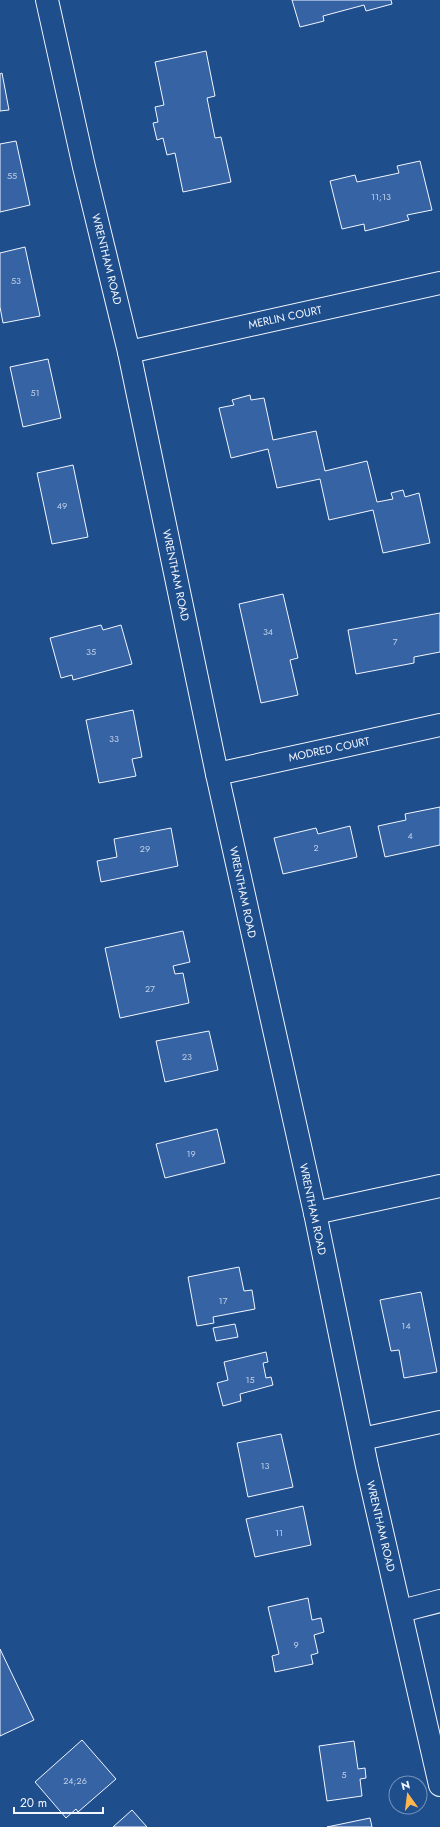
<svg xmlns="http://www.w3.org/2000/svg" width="440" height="1827" font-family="Jost,sans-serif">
<rect width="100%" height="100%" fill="#1f4e8c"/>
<g fill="#3563a3" stroke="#f2f6ff">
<polygon points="292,0 391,0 392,4 366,11 364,5 323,16 324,21 300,27"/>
<polygon points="206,51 215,96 207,98 215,138 221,137 231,182 183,192 175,153 167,155 163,138 157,140 153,123 158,122 155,107 164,105 155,62"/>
<polygon points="2,73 9,110 0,111 0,74"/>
<polygon points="16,141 30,205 0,212 0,144"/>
<polygon points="420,161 432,210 407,215 409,220 365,231 364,224 342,229 330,181 355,175 357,182 399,173 397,166"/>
<polygon points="25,247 40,316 3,323 0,307 0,253"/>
<polygon points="48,359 61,418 23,427 10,367"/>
<polygon points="250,395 251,400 264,398 273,440 316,431 325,471 367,461 377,502 393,499 391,493 403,490 405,497 419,493 430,543 383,553 373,510 329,520 320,479 277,488 268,449 231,458 219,408 234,405 232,400"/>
<polygon points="73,465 88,537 52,544 37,473"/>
<polygon points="283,594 298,658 290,660 298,695 261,703 239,604"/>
<polygon points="440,613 440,652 414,657 414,663 356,674 348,630"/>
<polygon points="101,625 103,630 121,625 132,664 73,680 72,675 61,678 50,638"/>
<polygon points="133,710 142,757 132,759 136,776 99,783 86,720"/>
<polygon points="440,807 440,845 385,857 378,826 406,820 405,814"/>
<polygon points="350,826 357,857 283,874 274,838 316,828 318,834"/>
<polygon points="171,828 178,866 101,882 97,861 117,857 114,839"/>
<polygon points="183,931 190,962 173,966 175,974 183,973 189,1003 120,1018 105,948"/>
<polygon points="209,1031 218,1070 165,1082 156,1041"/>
<polygon points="217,1129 225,1163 165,1178 156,1144"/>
<polygon points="239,1267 244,1291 252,1290 255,1309 213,1317 214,1323 197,1326 188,1277"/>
<polygon points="421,1292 437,1372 404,1378 399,1350 391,1351 380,1300"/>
<polygon points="235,1324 238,1337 216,1341 213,1328"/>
<polygon points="266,1352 268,1362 263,1363 266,1378 271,1377 273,1385 240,1394 241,1401 223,1406 217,1383 228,1380 224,1362"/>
<polygon points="281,1434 293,1487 248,1497 237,1443"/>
<polygon points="303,1506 311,1545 255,1557 246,1519"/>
<polygon points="308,1598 312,1620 321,1618 324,1632 314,1635 318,1653 311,1655 313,1664 275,1672 272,1656 279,1654 268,1607"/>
<polygon points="0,1649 34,1720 0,1736"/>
<polygon points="82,1740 116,1779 78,1812 76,1809 66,1818 35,1782"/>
<polygon points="354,1741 358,1769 365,1768 366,1778 360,1779 362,1796 327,1801 319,1746"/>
<polygon points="132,1810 147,1827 113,1827"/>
<polygon points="370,1818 372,1827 327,1827"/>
</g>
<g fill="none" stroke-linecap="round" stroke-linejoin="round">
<defs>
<g id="minor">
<polyline points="47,0 84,167 129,352 217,774 315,1213 367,1466 440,1785"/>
<polyline points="129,352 440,283"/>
<polyline points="217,774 440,725"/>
<polyline points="315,1213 440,1186"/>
<polyline points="362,1439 440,1422"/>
<polyline points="401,1611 440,1601"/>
</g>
</defs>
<use href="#minor" stroke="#f2f6ff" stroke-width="24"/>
<use href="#minor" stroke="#1f4e8c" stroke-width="22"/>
</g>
<g text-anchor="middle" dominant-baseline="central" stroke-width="3" stroke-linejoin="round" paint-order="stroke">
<g font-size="9" fill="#c3d1e8">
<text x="12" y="175">55</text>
<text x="381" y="196">11;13</text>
<text x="16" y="280">53</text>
<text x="35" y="392">51</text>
<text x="62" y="505">49</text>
<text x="268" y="631">34</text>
<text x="395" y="641">7</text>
<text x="91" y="651">35</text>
<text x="114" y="738">33</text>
<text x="410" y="835">4</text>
<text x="316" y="847">2</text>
<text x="145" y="848">29</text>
<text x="150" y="988">27</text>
<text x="187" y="1056">23</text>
<text x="191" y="1153">19</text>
<text x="223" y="1300">17</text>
<text x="406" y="1325">14</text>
<text x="250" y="1379">15</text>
<text x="265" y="1465">13</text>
<text x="279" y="1532">11</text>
<text x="296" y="1644">9</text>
<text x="344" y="1774">5</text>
<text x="75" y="1780">24;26</text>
</g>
<g font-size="11" fill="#f2f6ff" stroke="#1f4e8c">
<text transform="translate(107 259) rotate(76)">WRENTHAM ROAD</text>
<text transform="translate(285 317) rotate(-12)">MERLIN COURT</text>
<text transform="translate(176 575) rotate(78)">WRENTHAM ROAD</text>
<text transform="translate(329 749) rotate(-12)">MODRED COURT</text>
<text transform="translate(243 892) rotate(78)">WRENTHAM ROAD</text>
<text transform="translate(313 1209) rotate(78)">WRENTHAM ROAD</text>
<text transform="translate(381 1526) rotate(77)">WRENTHAM ROAD</text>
</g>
</g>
<g transform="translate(408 1795) rotate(346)"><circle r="19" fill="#1f4e8c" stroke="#7391ba"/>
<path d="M0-3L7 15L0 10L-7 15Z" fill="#ffb74d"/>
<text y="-6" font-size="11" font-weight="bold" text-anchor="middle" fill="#f2f6ff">N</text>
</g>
<path d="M14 1807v6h89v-6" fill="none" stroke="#f2f6ff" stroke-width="2"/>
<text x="20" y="1807" font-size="12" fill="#f2f6ff" stroke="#1f4e8c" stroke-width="3" paint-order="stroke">20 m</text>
</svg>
